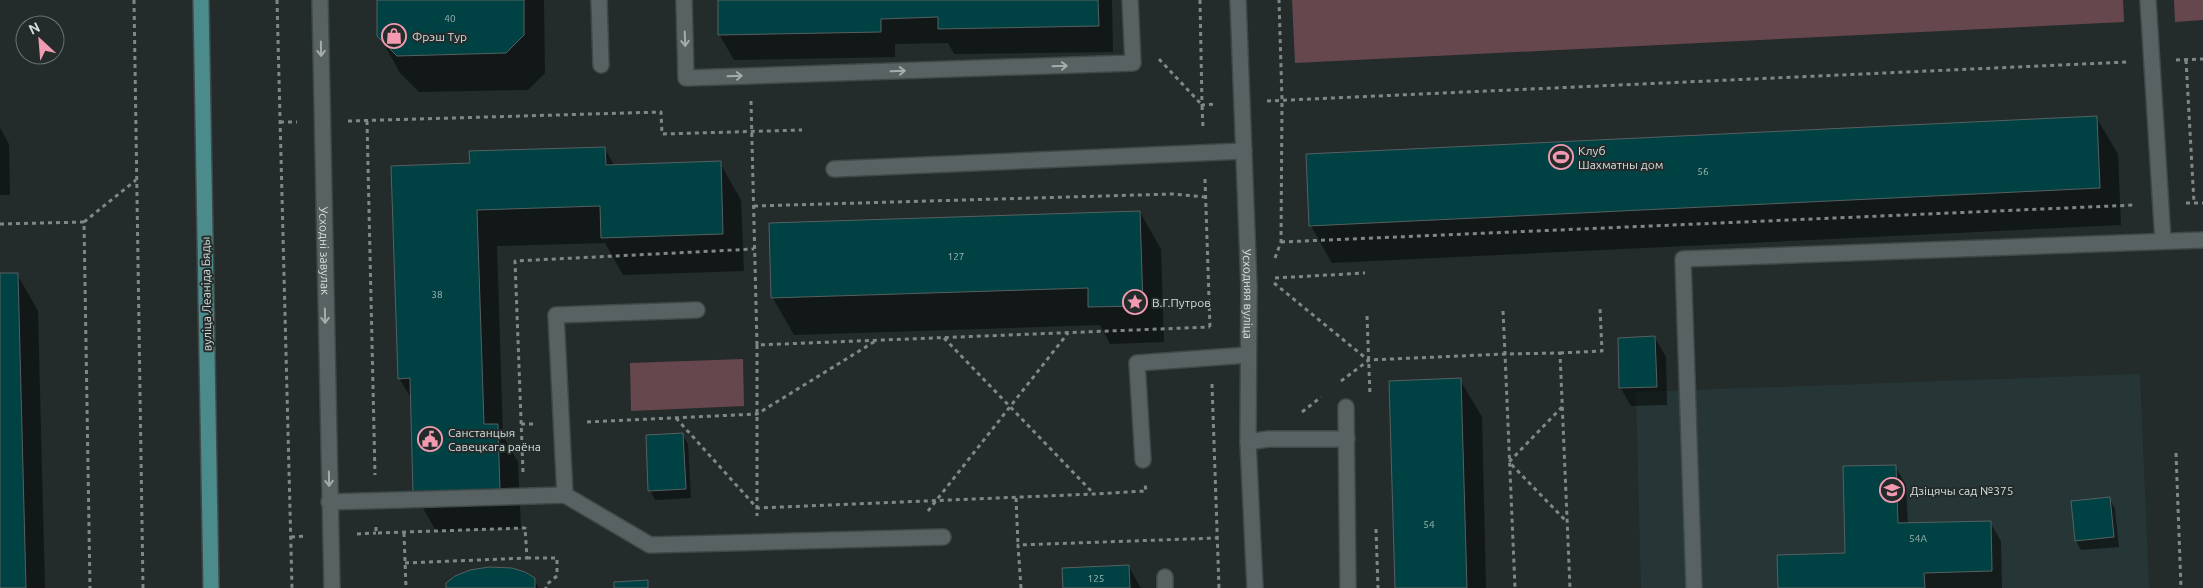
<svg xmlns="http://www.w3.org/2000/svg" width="2203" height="588" font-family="Ubuntu,sans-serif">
<rect width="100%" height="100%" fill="#232b2b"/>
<polygon fill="#263636" points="2140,374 2149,588 1641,588 1636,392"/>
<g fill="#67474e">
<polygon points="1292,0 2123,0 2124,22 1295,63"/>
<polygon points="2174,0 2203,0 2203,20 2175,22"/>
<polygon points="743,359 744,406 631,411 630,363"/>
</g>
<g fill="#0007">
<polygon points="378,0 544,0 545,73 528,90 419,92 400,73 379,35"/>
<polygon points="719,0 1112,0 1113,52 954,54 948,43 895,44 895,57 734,60 719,34"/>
<polygon points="2096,117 2118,154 2121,225 1332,263 1311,226 1307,155"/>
<polygon points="0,128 9,144 10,195 0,195"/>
<polygon points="604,148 615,166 720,163 741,200 744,271 623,275 605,243 497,246 503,436 518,462 521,528 436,531 415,494 412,400 399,378 471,164"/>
<polygon points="1140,212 1161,249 1164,342 1110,344 1100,325 794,335 773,298 771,224"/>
<polygon points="0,274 17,274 38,311 45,588 0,588"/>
<polygon points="1655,338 1666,357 1667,405 1631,406 1620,387"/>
<polygon points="1460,380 1482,417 1486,588 1396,588"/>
<polygon points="682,434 688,444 691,498 655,500 650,490"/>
<polygon points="1895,466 1906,485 1908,524 1990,522 2001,541 2002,588 1780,588 1846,555"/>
<polygon points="2110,499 2115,509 2119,547 2081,550 2076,541"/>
<polygon points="1129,567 1141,588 1064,588"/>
<polygon points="534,579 539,588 447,588"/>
</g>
<g fill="#004243" stroke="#576060">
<polygon points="377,0 524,0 524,35 506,53 397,56 377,36"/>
<polygon points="718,0 1098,0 1099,26 938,29 938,17 881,19 881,32 718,35"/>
<polygon points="2097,116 2100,188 1309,226 1306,154"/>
<polygon points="605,147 606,165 721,161 723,234 601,238 600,206 477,210 484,424 498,424 500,491 413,494 410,378 398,379 391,166 470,163 469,151"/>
<polygon points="1140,211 1143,306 1088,307 1088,288 771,298 769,223"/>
<polygon points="0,273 18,273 26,588 0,588"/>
<polygon points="1655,336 1657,387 1619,388 1618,338"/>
<polygon points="1461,378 1467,588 1395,588 1389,381"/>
<polygon points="683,433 686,489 648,491 646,435"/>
<polygon points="1896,465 1898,523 1991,521 1992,571 1924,573 1925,588 1778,588 1777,555 1845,553 1843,466"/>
<polygon points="2110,497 2114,537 2075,541 2071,501"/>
<polygon points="1129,565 1130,588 1063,588 1062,568"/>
<polygon points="489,567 512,568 525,572 535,578 535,588 446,588 446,583 455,576 470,570"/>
<polygon points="648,580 648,588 614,588 614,582"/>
</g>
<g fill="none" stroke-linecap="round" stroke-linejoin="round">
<defs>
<g id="minor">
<path id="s1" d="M320,0L332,588"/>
<polyline points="599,0 601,65"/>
<polyline points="684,0 686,78 1133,63 1130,0"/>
<path id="s2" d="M1238,0L1249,287L1248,442L1255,588"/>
<polyline points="2148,0 2163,241"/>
<polyline points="834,169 1244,151"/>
<polyline points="1346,407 1348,588"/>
<polyline points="1248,442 1268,439 1347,439"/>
<polyline points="1143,460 1137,363 1248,355"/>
<polyline points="565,495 556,315 697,310"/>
<polyline points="329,502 565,495 650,545 943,537"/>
<polyline points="1165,577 1165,588"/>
<polyline points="1694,588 1683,259 2203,240"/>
</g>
<polyline id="major" points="201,0 211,588"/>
</defs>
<use href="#minor" stroke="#414848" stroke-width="18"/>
<use href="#major" stroke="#414848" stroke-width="18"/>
<g stroke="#808786" stroke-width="3" stroke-dasharray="4 4" stroke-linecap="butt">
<polyline points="134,0 143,588"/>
<polyline points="277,0 292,588"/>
<polyline points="1200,0 1202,105 1216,104"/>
<polyline points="1159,59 1202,105 1203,128"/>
<polyline points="2176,60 2203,59"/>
<polyline points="2186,60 2194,203"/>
<polyline points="751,101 757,345 1210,327"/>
<polyline points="1267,101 2127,62"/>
<polyline points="348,121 661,112 662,134 802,130"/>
<polyline points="367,121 375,475"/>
<polyline points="280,122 297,122"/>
<polyline points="1205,179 1210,328"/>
<polyline points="2186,203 2203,203"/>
<polyline points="754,206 1173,194 1205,197"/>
<polyline points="84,222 136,180"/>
<polyline points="0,224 84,222 90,588"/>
<polyline points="1281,242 2135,205"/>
<polyline points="1275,258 1281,242 1282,100 1279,0"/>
<polyline points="1275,278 1365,273"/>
<polyline points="1274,283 1368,360"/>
<polyline points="1503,311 1505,354 1560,353 1570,588"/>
<polyline points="1367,316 1370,395"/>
<polyline points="944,338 1094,494"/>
<polyline points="757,345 757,516"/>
<polyline points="1560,353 1602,351 1600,308"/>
<polyline points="1341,381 1369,360 1505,354 1515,588"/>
<polyline points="1212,384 1219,588"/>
<polyline points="1562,407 1509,462 1566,521"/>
<polyline points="1302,412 1321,397"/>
<polyline points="676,418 757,508 1094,494 1146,491 1145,484"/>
<polyline points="587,422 757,414 877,340"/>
<polyline points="521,424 535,424"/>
<polyline points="2176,453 2181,588"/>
<polyline points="523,472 515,261 754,249"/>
<polyline points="1016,498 1018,545"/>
<polyline points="928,511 1068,333"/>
<polyline points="376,527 376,533 525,528 525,523"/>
<polyline points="1376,529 1378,588"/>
<polyline points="404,533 406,588"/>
<polyline points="357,534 376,533"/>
<polyline points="291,537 306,536"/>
<polyline points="527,558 557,558 557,576 546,585 546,588"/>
<polyline points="405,563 527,558 525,528"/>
<polyline points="1021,588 1018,545 1217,538"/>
</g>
<use href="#minor" stroke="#596262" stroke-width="15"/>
<use href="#major" stroke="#4b8b8c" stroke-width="15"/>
</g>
<defs><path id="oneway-shaft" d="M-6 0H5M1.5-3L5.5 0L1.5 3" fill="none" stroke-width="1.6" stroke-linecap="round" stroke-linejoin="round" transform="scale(1.25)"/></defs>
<g stroke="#a5acac">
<use href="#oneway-shaft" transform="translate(685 39) rotate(88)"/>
<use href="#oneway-shaft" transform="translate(321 49) rotate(89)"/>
<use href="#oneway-shaft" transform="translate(1060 66) rotate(-2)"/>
<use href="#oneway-shaft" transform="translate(898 71) rotate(-2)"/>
<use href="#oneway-shaft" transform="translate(735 76) rotate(-2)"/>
<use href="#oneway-shaft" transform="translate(325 316) rotate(89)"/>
<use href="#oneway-shaft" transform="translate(329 479) rotate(89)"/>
</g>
<defs>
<symbol id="shop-ring" viewBox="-11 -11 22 22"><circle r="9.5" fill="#232b2b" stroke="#f29aaf" stroke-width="1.5"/><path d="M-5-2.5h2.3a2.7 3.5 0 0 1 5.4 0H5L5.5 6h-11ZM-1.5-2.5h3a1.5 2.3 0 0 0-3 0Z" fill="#f29aaf"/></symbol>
<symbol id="stadium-ring" viewBox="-11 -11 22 22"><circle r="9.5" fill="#232b2b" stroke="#f29aaf" stroke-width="1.5"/><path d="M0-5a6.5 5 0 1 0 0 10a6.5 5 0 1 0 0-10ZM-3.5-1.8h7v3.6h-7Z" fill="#f29aaf"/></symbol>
<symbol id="sight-ring" viewBox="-11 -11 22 22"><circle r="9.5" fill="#232b2b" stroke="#f29aaf" stroke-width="1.5"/><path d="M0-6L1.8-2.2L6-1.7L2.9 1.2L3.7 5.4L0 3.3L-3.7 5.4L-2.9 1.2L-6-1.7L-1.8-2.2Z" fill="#f29aaf"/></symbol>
<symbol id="civic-ring" viewBox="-11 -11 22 22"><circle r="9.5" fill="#232b2b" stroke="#f29aaf" stroke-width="1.5"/><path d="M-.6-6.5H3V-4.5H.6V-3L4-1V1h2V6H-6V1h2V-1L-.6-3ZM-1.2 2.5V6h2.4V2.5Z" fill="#f29aaf"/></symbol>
<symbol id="school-ring" viewBox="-11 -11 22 22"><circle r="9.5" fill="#232b2b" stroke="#f29aaf" stroke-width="1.5"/><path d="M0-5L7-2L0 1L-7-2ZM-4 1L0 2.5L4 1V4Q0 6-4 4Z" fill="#f29aaf"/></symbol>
</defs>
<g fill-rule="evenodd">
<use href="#shop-ring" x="380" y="22" width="28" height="28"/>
<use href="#stadium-ring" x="1547" y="143" width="28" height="28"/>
<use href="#sight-ring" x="1121" y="288" width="28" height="28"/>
<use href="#civic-ring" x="416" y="425" width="28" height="28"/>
<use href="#school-ring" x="1878" y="476" width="28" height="28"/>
</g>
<g text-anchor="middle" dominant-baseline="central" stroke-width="4" stroke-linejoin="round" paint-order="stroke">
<g font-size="10" fill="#a2b7b6">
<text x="450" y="18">40</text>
<text x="1703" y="171">56</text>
<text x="956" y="256">127</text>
<text x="437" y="294">38</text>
<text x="1429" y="524">54</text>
<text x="1918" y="538">54А</text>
<text x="1096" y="578">125</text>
</g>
<g font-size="12" fill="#d8dedd" stroke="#232b2b" text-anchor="start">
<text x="412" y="36">Фрэш Тур</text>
<text x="1578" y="150">Клуб<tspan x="1578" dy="14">Шахматны дом</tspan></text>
<text x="1152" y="302">В.Г.Путров</text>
<text x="448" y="432">Санстанцыя<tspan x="448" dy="14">Савецкага раёна</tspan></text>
<text x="1910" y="490">Дзіцячы сад №375</text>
</g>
<g font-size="12" fill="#d8dedd" stroke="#232b2b">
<text stroke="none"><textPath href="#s1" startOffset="251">Усходні завулак</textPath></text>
<text transform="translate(206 294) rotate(-91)">вуліца Леаніда Бяды</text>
<text stroke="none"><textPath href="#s2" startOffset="294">Усходняя вуліца</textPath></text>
</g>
</g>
<g transform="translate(40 40) rotate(334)"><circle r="24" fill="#232b2b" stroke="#6b7372"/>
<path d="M0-4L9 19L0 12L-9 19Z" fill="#f29aaf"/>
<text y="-8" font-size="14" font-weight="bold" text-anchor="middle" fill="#d8dedd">N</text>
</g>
</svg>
